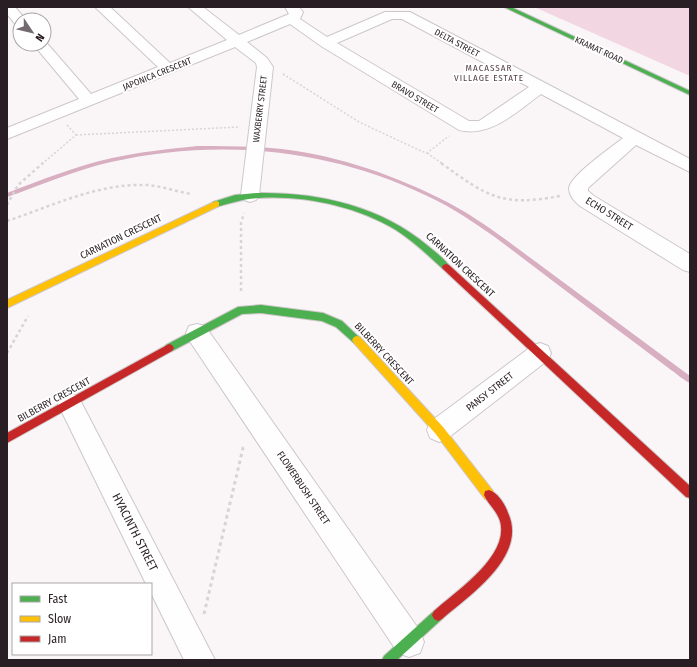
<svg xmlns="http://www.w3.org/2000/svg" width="697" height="667" font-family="'Fira Sans Condensed',sans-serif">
<rect width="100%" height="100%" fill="#faf6f8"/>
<polygon fill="#f2d6e2" points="534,7 690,7 690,76"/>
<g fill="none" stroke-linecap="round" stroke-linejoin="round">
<path fill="#d8afc1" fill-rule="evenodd" d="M197,146C225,146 253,146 282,149C340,156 397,176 449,203C468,213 487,226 505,239L690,376V383C683,380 677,374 671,370C660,362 649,353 638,345C597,315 557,284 516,253C494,236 471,220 447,206C344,150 225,136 111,162C75,170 42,185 7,197V193C41,180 76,166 112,158C140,152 168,149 197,146Z"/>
<defs>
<g id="street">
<polygon points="7,7 15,7 26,20 20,20 20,25 15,24 7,14"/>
<path d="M95,7H110L170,63L227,40L188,7H203L239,35L289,14L285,7H299L303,12L300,19L327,37L385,12H410L690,159V172L636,145L588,188V191L594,196L690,254V272L683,270L580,206C575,202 569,195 569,188C571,175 612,147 623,138L541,94C517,111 491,138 459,130L321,46L290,24L247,42L267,58L273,67L259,195L256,200L250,202L244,200L241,195L257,67L256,63L235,47L7,139V128L79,99L33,44H44L45,41L91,94L158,67ZM392,19H402L529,87L479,121H469L337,43Z"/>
<polygon points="197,324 205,326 420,631 424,642 420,653 409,657 398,653 189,340 186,333 189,326"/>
<polygon points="540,343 548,346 551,353 548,360 448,438 439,442 430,438 427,430 430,422 532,346"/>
<polygon points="70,393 78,396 215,660 184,660 151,593 151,584 146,584 58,404 62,396"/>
</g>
<g id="fast">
<polygon points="504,7 511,7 690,91 690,95"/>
<path d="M257,193C318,192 381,206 428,246C435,252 445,259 450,267L449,269H443C428,255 413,241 396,230C356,206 304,195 258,198C243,199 230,203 216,207L212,204L213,202L235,195Z"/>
<polygon points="261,305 323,313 342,321 362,340 360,343 357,344 354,343 336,327 322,321 261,313 242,314 172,351 169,352 166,351 164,348 166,345 238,307"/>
<polygon points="438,609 442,611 444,615 442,619 397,660 382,660 384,656 434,611"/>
</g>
<g id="slow">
<polygon points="216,201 219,202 219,206 7,308 7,300"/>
<polygon points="357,336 360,337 443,427 493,491 494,495 493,499 489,500 485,499 435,433 354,343 352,340 354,337"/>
</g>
<g id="jam">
<polygon points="446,264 449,265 690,486 690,498 686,497 443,269 442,267 443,265"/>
<polygon points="169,344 172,345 174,348 172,351 7,443 7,433"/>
<path d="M489,490C498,493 505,504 508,513C528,556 470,595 442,619L438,621L434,619L432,615L434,611C456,591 510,556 500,521C497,511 488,504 484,495L485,491Z"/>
</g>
</defs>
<use href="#street" stroke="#cec7ca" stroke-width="2"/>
<use href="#fast" stroke="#cec7ca" stroke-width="2"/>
<use href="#slow" stroke="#cec7ca" stroke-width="2"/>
<use href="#jam" stroke="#cec7ca" stroke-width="2"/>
<g stroke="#d6d4d5" stroke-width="1.5" stroke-dasharray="2 2" stroke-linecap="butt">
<polyline points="283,74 359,122 421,151 427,153 449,136"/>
<polyline points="76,135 239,127"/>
<polyline points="427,153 443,164"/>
<polyline points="42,164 76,135 67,125"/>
</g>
<g stroke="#d6d4d5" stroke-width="2.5" stroke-dasharray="3 3" stroke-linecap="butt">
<path d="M441,163C488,197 502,207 560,196"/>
<polyline points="7,205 18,185 43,163"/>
<path d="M7,221C52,206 98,183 147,185C162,186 177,192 192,194"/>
<polyline points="241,291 241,223 244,213"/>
<polyline points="7,353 28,316"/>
</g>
<polyline stroke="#d6d4d5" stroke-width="3" stroke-dasharray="3.5 3.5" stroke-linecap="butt" points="204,614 243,448 246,445"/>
<use href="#street" fill="#fefefe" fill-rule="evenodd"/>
<use href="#fast" fill="#4caf50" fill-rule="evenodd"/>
<use href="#slow" fill="#ffc107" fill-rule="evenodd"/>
<use href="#jam" fill="#c62828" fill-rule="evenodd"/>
</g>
<g text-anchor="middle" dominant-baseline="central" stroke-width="4" stroke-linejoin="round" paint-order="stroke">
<g font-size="9" fill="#281e23" stroke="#fff">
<text transform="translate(457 43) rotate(28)">DELTA STREET</text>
<text transform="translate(599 50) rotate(25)">KRAMAT ROAD</text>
<text transform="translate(157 74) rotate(-22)">JAPONICA CRESCENT</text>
<text transform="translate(415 97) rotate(31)">BRAVO STREET</text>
<text transform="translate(260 109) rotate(-83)">WAXBERRY STREET</text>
</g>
<g font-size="9" letter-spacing="1" fill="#58424b" stroke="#fff">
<text x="489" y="68">MACASSAR<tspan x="489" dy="10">VILLAGE ESTATE</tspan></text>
</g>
<g font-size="10" fill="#281e23" stroke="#fff">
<text transform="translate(609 214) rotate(32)">ECHO STREET</text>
<text transform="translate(121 237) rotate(-26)">CARNATION CRESCENT</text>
<text transform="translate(460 265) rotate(43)">CARNATION CRESCENT</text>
<text transform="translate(384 354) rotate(47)">BILBERRY CRESCENT</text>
<text transform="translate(490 392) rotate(-38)">PANSY STREET</text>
<text transform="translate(54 400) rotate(-29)">BILBERRY CRESCENT</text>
<text transform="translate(303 488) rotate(56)">FLOWERBUSH STREET</text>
</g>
<g font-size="12" fill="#281e23" stroke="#fff">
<text transform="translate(135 532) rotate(63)">HYACINTH STREET</text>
</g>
</g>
<rect width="697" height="667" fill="none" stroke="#281e23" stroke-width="16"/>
<rect x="12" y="583" width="140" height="72" fill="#ffffff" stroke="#a9a5a7"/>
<rect x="20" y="596" width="20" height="6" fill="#4caf50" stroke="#a9a5a7"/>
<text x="48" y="603" font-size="12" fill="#281e23">Fast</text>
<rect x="20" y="616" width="20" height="6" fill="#ffc107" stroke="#a9a5a7"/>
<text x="48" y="623" font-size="12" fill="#281e23">Slow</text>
<rect x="20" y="636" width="20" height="6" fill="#c62828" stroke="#a9a5a7"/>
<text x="48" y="643" font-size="12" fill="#281e23">Jam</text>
<g transform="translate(32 32) rotate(125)"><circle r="19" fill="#ffffff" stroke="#a9a5a7"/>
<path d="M0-3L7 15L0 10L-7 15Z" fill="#726a6e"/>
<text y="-6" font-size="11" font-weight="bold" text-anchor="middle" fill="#281e23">N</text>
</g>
</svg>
